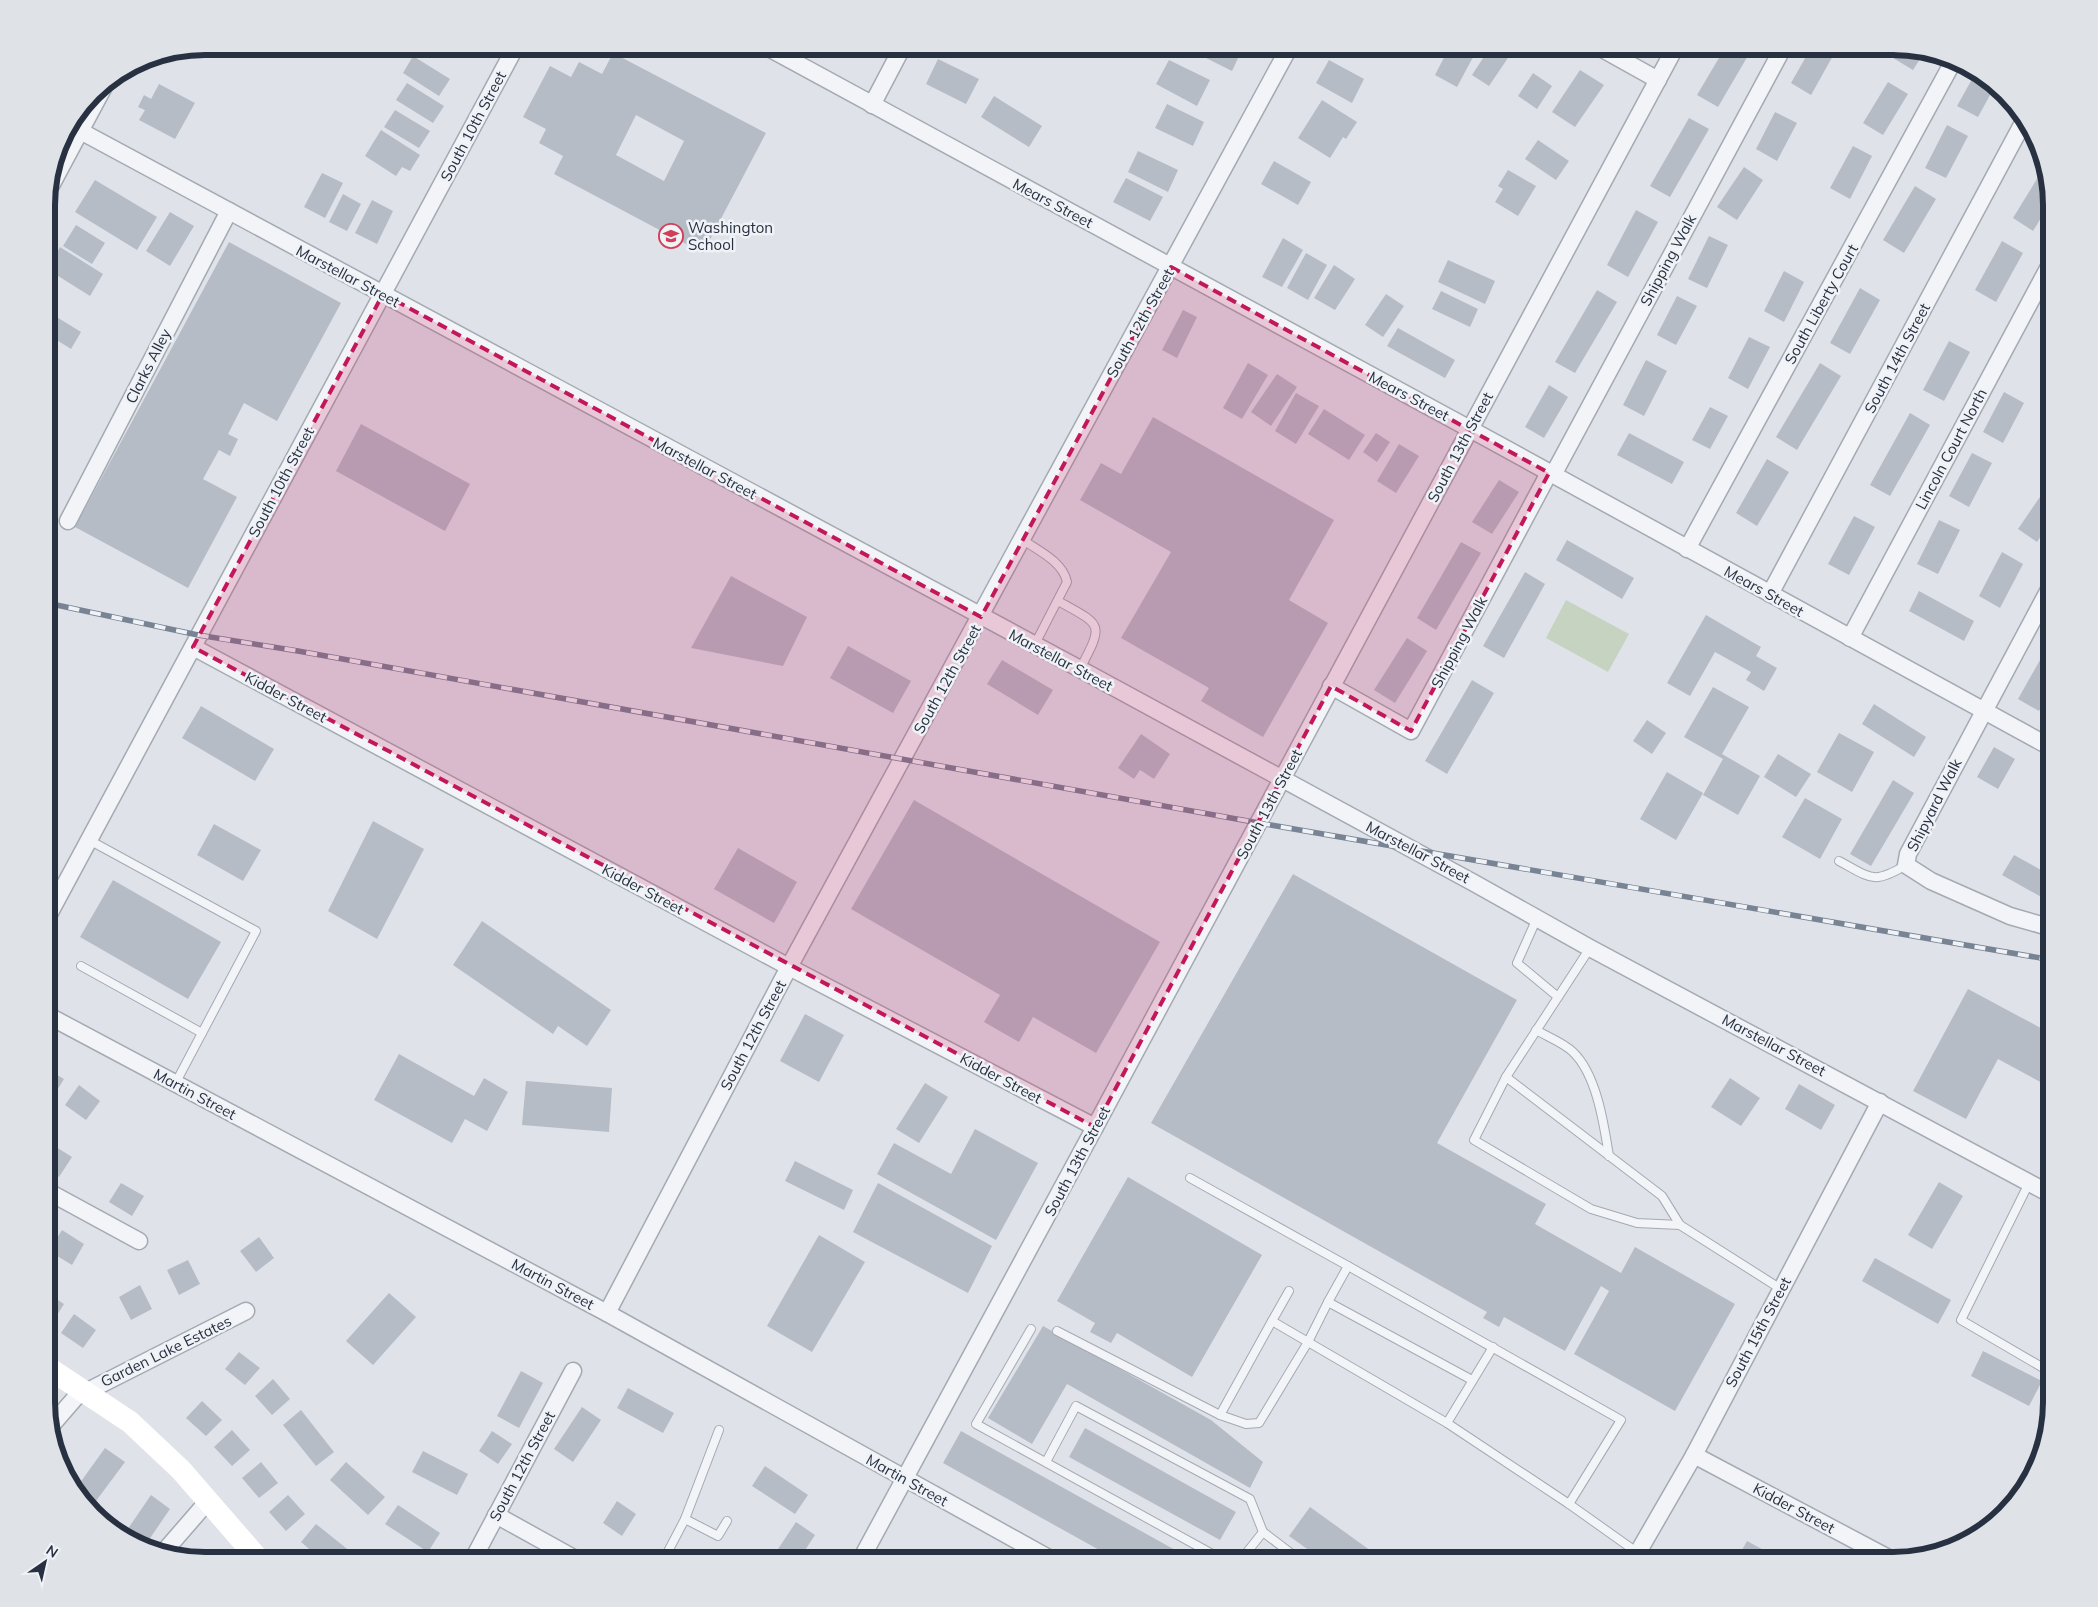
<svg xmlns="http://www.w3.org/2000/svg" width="2098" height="1607" font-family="Mulish,sans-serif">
<rect width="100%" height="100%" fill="#dfe3e9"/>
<polygon fill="#c5d3c0" points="1566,600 1629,634 1608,672 1546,638"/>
<g fill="#b6bcc6" fill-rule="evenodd">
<polygon points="451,46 473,46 468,56"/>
<polygon points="1209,46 1225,46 1240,54 1232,71 1204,57"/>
<polygon points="1400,46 1411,46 1408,51"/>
<polygon points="1450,46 1479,46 1457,87 1435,75"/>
<polygon points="1491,46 1510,46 1514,49 1489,86 1472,75"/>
<polygon points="1726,46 1737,46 1749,54 1718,107 1697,95"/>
<polygon points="1812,46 1822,46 1834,54 1811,95 1791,83"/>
<polygon points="1900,47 1925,51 1913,70 1893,58"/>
<path d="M613,53L766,133L703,253L554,174L563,156L539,143L546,129L523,117L550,66L571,77L579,62L602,74ZM636,115L684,141L664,181L616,155Z"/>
<polygon points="413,56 450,79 439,96 403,73"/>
<polygon points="938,59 979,79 966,104 926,84"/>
<polygon points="1169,60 1210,80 1197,106 1156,84"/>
<polygon points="1329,60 1364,79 1352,103 1316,83"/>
<polygon points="1580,70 1604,85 1575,127 1552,112"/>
<polygon points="1976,72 1990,79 1995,86 1978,117 1957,106"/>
<polygon points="1533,73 1552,86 1537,109 1518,96"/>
<polygon points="1888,82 1908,94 1883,135 1863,123"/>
<polygon points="407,83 444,106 433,123 396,100"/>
<polygon points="159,84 195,103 175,139 139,120 145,110 138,107 144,95 151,99"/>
<polygon points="994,96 1042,126 1029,147 981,117"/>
<polygon points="1322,100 1357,122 1346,139 1343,137 1330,158 1298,138"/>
<polygon points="1167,104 1204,122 1193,146 1155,128"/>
<polygon points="395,110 430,131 419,148 384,127"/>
<polygon points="1775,112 1797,123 1777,161 1756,149"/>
<polygon points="1689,118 1709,129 1670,197 1650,186"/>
<polygon points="1947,125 1968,136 1946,178 1925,168"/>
<polygon points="381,130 420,155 410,171 402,167 396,176 365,156"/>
<polygon points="1538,140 1569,161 1556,180 1525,159"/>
<polygon points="1853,146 1872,156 1850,199 1830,188"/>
<polygon points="1138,151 1178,170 1168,192 1128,172"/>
<polygon points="1274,161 1311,182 1298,205 1261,184"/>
<polygon points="1744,167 1763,180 1737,220 1717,207"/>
<polygon points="1508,170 1536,186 1518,216 1495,202 1503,189 1498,186"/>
<polygon points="322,173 343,183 325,218 304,207"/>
<polygon points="2040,174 2045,177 2051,202 2033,231 2013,218"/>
<polygon points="1126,178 1163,197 1150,221 1113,202"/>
<polygon points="95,180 157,217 137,250 75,212"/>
<polygon points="1915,186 1936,199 1904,253 1883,240"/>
<polygon points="343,194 361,204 347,231 329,222"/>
<polygon points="372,200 393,211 377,244 355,233"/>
<polygon points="1636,210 1658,222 1628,277 1607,265"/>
<polygon points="170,212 194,226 170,266 146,251"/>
<polygon points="76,225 105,243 92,264 63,246"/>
<polygon points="1709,236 1728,245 1707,288 1688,279"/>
<polygon points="1283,238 1303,250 1282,287 1262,277"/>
<polygon points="2002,241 2023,253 1996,302 1975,290"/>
<polygon points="229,242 341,303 277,421 244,403 228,434 238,439 230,456 219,450 203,479 237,497 188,588 75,527"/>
<polygon points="60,247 103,274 90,296 47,269"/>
<polygon points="1306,253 1327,265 1308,300 1287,288"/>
<polygon points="1448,260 1495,281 1485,304 1438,282"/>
<polygon points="1334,265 1355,279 1335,310 1314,298"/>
<polygon points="1784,271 1804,282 1784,322 1764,311"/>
<polygon points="1860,288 1880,300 1850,354 1830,343"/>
<polygon points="1597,290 1617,302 1575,373 1555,362"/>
<polygon points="1441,291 1478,309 1470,327 1432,309"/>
<polygon points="1386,294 1404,306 1383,337 1365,325"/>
<polygon points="1677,296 1697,306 1676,345 1657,335"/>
<polygon points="1183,310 1197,317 1177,358 1162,350"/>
<polygon points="47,311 81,332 71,349 47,334"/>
<polygon points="1398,328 1455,360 1445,378 1387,346"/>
<polygon points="1749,337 1770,347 1748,389 1728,378"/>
<polygon points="1949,341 1970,352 1944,401 1923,390"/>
<polygon points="1646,360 1667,371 1644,416 1623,405"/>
<polygon points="1248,363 1268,375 1242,419 1223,408"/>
<polygon points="1820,363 1841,376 1797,450 1776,437"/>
<polygon points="1277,374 1297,387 1271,426 1251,412"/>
<polygon points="1549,385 1568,397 1544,438 1525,427"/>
<polygon points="2004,392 2024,403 2003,443 1983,432"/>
<polygon points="1296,393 1319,406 1296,444 1275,431"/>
<polygon points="1710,407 1728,416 1710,449 1692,440"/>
<polygon points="1324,409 1365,435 1349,460 1308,434"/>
<polygon points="1910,413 1930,425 1890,496 1870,485"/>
<polygon points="1153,417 1334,520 1289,600 1328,623 1263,737 1201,701 1209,688 1121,638 1171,552 1080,500 1101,463 1121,474"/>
<polygon points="361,424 470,484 445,531 336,471"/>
<polygon points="1376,433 1390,442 1377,462 1363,452"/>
<polygon points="1629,433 1684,462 1672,484 1617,455"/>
<polygon points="1399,444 1419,456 1396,493 1377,481"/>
<polygon points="1972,453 1992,463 1969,507 1949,496"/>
<polygon points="1767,459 1789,472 1757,526 1736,513"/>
<polygon points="1499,480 1519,492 1492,534 1472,522"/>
<polygon points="2044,491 2052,496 2052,519 2037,542 2018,529"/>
<polygon points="1854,516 1875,527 1849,575 1828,564"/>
<polygon points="1939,520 1960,530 1938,574 1917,564"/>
<polygon points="1567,540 1634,578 1622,599 1556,560"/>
<polygon points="1461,542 1481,553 1436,630 1417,618"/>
<polygon points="2002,552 2023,564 2000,608 1979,596"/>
<polygon points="1525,572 1545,584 1504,658 1483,646"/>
<polygon points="731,576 807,617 783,666 691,648"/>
<polygon points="1919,591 1974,621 1964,641 1909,611"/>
<polygon points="1706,615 1761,647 1756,656 1777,668 1764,691 1746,680 1751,672 1715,652 1690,696 1667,683"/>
<polygon points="1407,638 1427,651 1395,703 1374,690"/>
<polygon points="2049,644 2052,646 2052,689 2039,711 2018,699"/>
<polygon points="848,646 911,681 893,713 830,678"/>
<polygon points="1002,660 1053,690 1038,715 987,684"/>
<polygon points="1472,680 1494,693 1447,774 1425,761"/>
<polygon points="1713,687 1749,707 1722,754 1760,776 1738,815 1703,795 1723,759 1684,737"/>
<polygon points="1874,704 1926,737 1914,757 1862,724"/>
<polygon points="201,706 274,749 255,781 182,738"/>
<polygon points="1647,720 1666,733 1652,754 1633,741"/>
<polygon points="1839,733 1874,752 1852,792 1817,772"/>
<polygon points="1141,734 1170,754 1154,779 1140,770 1134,779 1118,768"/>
<polygon points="1994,747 2015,759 1998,789 1977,777"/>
<polygon points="1778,754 1811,774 1796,797 1764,777"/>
<polygon points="1667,772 1703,793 1676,840 1640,819"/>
<polygon points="1893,780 1914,793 1871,866 1850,854"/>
<polygon points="2052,785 2052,806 2043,800"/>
<polygon points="1805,798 1842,819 1820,859 1782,837"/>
<polygon points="914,800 1160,942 1096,1053 1033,1017 1019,1042 984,1022 1000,995 851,909"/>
<polygon points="373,821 424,849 377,939 328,911"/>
<polygon points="214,824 261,850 243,881 197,855"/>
<polygon points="738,848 797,882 774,923 714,889"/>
<polygon points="2014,855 2052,876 2052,903 2002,875"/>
<polygon points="1293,874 1517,1000 1437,1143 1546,1204 1535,1224 1621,1273 1635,1247 1735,1304 1675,1411 1574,1354 1609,1291 1601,1286 1565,1351 1504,1317 1499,1327 1483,1318 1487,1312 1151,1123"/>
<polygon points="113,880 221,942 188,999 80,937"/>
<polygon points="482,921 611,1010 587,1046 558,1026 553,1034 453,965"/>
<polygon points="1968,989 2052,1034 2052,1074 2046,1085 1998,1059 1966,1119 1913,1091"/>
<polygon points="805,1014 844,1035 819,1082 780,1061"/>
<polygon points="399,1054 474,1096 484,1078 508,1092 487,1131 465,1119 452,1143 374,1100"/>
<polygon points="47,1069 64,1079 51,1100 47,1097"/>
<polygon points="1730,1078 1760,1098 1741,1126 1711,1107"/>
<polygon points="526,1081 612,1088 609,1132 522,1125"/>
<polygon points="925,1083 948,1097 919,1143 896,1129"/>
<polygon points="1799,1084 1835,1105 1821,1130 1785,1109"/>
<polygon points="79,1085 100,1101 86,1120 65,1105"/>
<polygon points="975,1129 1038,1163 996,1240 877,1174 894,1143 951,1174"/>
<polygon points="48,1142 72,1157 59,1177 47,1169"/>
<polygon points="795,1161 853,1190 844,1210 785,1181"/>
<polygon points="1128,1177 1262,1255 1192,1377 1117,1333 1111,1343 1090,1332 1095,1323 1057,1301"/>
<polygon points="1939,1182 1963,1196 1932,1249 1908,1235"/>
<polygon points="121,1183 144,1196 132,1216 109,1202"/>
<polygon points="878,1183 992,1246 968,1293 853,1232"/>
<polygon points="62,1230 84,1244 72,1265 49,1251"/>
<polygon points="819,1235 865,1262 812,1352 767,1326"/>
<polygon points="259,1237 274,1258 256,1272 240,1251"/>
<polygon points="1875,1258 1951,1300 1938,1324 1862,1281"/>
<polygon points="188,1260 200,1284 179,1295 167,1270"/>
<polygon points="140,1285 152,1309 131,1320 119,1297"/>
<polygon points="47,1293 64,1304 49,1328 47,1326"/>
<polygon points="389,1293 416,1317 373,1365 346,1341"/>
<polygon points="74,1314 96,1330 83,1348 61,1333"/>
<polygon points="1043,1326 1211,1420 1263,1462 1250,1488 1067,1384 1032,1444 988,1418"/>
<polygon points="1983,1351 2042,1381 2029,1406 1971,1376"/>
<polygon points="239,1352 260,1368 245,1385 225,1369"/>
<polygon points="521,1371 543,1383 519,1428 497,1416"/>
<polygon points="273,1379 290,1399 272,1415 255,1396"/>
<polygon points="628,1388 674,1413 663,1433 617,1408"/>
<polygon points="202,1401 222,1420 206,1436 186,1418"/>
<polygon points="582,1407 601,1420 573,1462 554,1449"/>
<polygon points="301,1410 334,1452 316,1466 283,1425"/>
<polygon points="1085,1428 1236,1512 1220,1540 1069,1457"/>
<polygon points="232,1430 250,1450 232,1466 214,1447"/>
<polygon points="492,1431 512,1444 498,1464 479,1451"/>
<polygon points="961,1431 1195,1561 1119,1561 943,1463"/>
<polygon points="105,1448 125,1462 96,1501 77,1487"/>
<polygon points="423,1451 468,1474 457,1495 412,1472"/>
<polygon points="261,1462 278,1483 259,1498 242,1478"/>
<polygon points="346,1462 385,1497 368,1515 330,1480"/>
<polygon points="765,1466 808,1495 795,1514 752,1486"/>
<polygon points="151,1495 170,1509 144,1547 123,1536"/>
<polygon points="288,1495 305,1514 286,1531 269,1512"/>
<polygon points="617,1501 636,1514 622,1536 603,1523"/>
<polygon points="398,1505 440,1533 428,1552 385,1524"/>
<polygon points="1310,1507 1385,1561 1324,1561 1289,1536"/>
<polygon points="796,1522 815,1535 798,1561 770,1561"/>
<polygon points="316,1524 356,1556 352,1561 323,1561 301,1542"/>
<polygon points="1747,1541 1771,1554 1767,1561 1736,1561"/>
<polygon points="704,1550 725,1561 699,1561"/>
</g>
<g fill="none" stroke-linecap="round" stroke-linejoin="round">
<defs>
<g id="lane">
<path d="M1023,540C1039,551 1063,562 1067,582L1034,646"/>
<path d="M1058,601C1103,626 1104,623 1080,669"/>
<polyline points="89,840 256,931 175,1084"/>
<path d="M1839,861C1871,878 1873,885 1906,865"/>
<polyline points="1537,918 1517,963 1558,997"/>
<polyline points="1590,948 1506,1077 1474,1140 1591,1209 1637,1223 1680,1225 1781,1289"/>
<polyline points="81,966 202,1033"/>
<path d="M1536,1030C1548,1037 1564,1043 1573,1052C1597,1075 1604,1125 1609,1156"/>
<polyline points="1506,1077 1662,1196 1680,1225"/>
<polyline points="1190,1178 1348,1266 1328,1302 1308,1342 1447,1423"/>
<polyline points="2029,1183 1961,1320 2052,1373"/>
<polyline points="1348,1266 1621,1420 1569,1504"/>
<polyline points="1328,1302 1472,1380"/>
<polyline points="1031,1329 976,1424 1225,1561"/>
<polyline points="1057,1331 1220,1415 1272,1321"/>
<polyline points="1493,1347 1447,1423 1569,1504 1638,1553"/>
<polyline points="1220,1415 1246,1424 1259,1423 1308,1342 1272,1321 1289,1291"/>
<polyline points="1046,1462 1076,1406 1250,1499 1263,1532"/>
<polyline points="685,1519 719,1430"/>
<polyline points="663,1561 685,1519 718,1536 727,1521"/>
<polyline points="1240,1561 1263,1532 1301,1561"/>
</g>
<g id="street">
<polyline points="765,46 1470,429 2052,748"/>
<polyline points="1597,46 1658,80"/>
<polyline points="872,105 903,46"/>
<polyline points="71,126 1080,669 1474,883 1590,948 2052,1195"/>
<polyline points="47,193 106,83"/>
<polyline points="1553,475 1784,46"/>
<polyline points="68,521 229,211"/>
<polyline points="1687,549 1954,60"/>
<polyline points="2052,584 1908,854 1906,865 1931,881 2010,916 2052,928"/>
<polyline points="1770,594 2024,121"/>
<polyline points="1850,638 2052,261"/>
<polyline points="193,647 789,967 1095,1127"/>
<polyline points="1331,686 1411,731 1549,473"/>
<polyline points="47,918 516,46"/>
<polyline points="47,1015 607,1313 1054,1561"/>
<polyline points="47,1191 139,1241"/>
<polyline points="607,1313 789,967 1290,46"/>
<polyline points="50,1427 76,1397 246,1311"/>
<polyline points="1694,1455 1894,1561"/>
<polyline points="496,1515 579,1561"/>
<polyline points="162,1554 208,1501"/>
<polyline points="472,1561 573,1371"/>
<polyline points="860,1561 1095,1127 1676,46"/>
<polyline points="1633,1561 1693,1457 1880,1102"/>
</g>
</defs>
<use href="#lane" stroke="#a4aab3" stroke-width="10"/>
<use href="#street" stroke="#a4aab3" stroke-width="19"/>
<use href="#lane" stroke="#f2f4f7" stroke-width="8"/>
<use href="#street" stroke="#f2f4f7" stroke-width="16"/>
<polyline stroke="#fff" stroke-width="22" points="47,1367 130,1422 181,1470 260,1561"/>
<defs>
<polyline id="rail" points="47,603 198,635 298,651 1259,823 2052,960"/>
</defs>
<use href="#rail" stroke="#788393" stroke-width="5.5"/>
<use href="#rail" stroke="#eff2f6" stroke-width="4" stroke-dasharray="11" stroke-linecap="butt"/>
</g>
<path fill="#c2185b" fill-opacity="0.2" stroke="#c2185b" stroke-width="4" stroke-dasharray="10 6" stroke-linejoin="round" d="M1171,267L1549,473L1411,731L1331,686L1095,1127L193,647L383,294L981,617Z"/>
<defs>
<symbol id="school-ring" viewBox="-11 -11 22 22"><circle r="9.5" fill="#eff2f6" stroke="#d24057" stroke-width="1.5"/><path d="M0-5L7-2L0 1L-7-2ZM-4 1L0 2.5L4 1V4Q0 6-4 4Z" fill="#d24057"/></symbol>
</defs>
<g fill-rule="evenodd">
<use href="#school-ring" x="657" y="222" width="28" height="28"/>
</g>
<g text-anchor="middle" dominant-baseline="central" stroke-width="5" stroke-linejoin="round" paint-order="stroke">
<g font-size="15" fill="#283141" stroke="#eff2f6">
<text transform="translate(473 126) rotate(-62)">South 10th Street</text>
<text transform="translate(1053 203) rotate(28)">Mears Street</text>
<text transform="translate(1668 260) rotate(-62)">Shipping Walk</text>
<text transform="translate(348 276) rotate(28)">Marstellar Street</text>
<text transform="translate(1821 304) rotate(-61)">South Liberty Court</text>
<text transform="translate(1140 323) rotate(-61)">South 12th Street</text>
<text transform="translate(1897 358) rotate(-62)">South 14th Street</text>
<text transform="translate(148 366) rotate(-63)">Clarks Alley</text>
<text transform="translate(1409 396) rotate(28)">Mears Street</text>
<text transform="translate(1460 447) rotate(-62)">South 13th Street</text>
<text transform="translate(1951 449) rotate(-62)">Lincoln Court North</text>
<text transform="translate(705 468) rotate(28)">Marstellar Street</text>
<text transform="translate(281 482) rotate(-62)">South 10th Street</text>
<text transform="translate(1764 591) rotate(29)">Mears Street</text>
<text transform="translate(1459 642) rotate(-62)">Shipping Walk</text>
<text transform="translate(1061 660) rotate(28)">Marstellar Street</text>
<text transform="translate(947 679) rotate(-61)">South 12th Street</text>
<text transform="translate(286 697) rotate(28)">Kidder Street</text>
<text transform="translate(1269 804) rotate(-62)">South 13th Street</text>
<text transform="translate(1934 805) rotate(-63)">Shipyard Walk</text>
<text transform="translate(1418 852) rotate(28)">Marstellar Street</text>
<text transform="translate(643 889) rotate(28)">Kidder Street</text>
<text transform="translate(753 1035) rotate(-62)">South 12th Street</text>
<text transform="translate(1774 1045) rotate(28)">Marstellar Street</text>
<text transform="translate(1001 1078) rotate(28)">Kidder Street</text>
<text transform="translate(195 1094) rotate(28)">Martin Street</text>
<text transform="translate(1077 1161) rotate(-62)">South 13th Street</text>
<text transform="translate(553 1284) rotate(28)">Martin Street</text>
<text transform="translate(1758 1332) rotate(-62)">South 15th Street</text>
<text transform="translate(166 1351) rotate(-26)">Garden Lake Estates</text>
<text transform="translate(522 1466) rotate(-62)">South 12th Street</text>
<text transform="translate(907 1480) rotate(29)">Martin Street</text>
<text transform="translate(1794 1508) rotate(28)">Kidder Street</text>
</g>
<g font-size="15" fill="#283141" stroke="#eff2f6" text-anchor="start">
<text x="688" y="227">Washington<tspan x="688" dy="17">School</tspan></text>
</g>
</g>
<path d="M0 0H2098V1607H0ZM205 55H1893A150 150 0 0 1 2043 205V1402A150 150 0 0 1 1893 1552H205A150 150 0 0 1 55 1402V205A150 150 0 0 1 205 55Z" fill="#dfe3e8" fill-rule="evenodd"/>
<path fill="none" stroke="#283141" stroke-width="6" d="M205 55H1893A150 150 0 0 1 2043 205V1402A150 150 0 0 1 1893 1552H205A150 150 0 0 1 55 1402V205A150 150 0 0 1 205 55Z"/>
<g transform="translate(45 1562) rotate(34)" stroke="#eff2f6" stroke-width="4" paint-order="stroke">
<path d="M0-4L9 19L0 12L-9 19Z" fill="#283141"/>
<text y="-8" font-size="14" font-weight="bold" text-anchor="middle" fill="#283141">N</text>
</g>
</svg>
